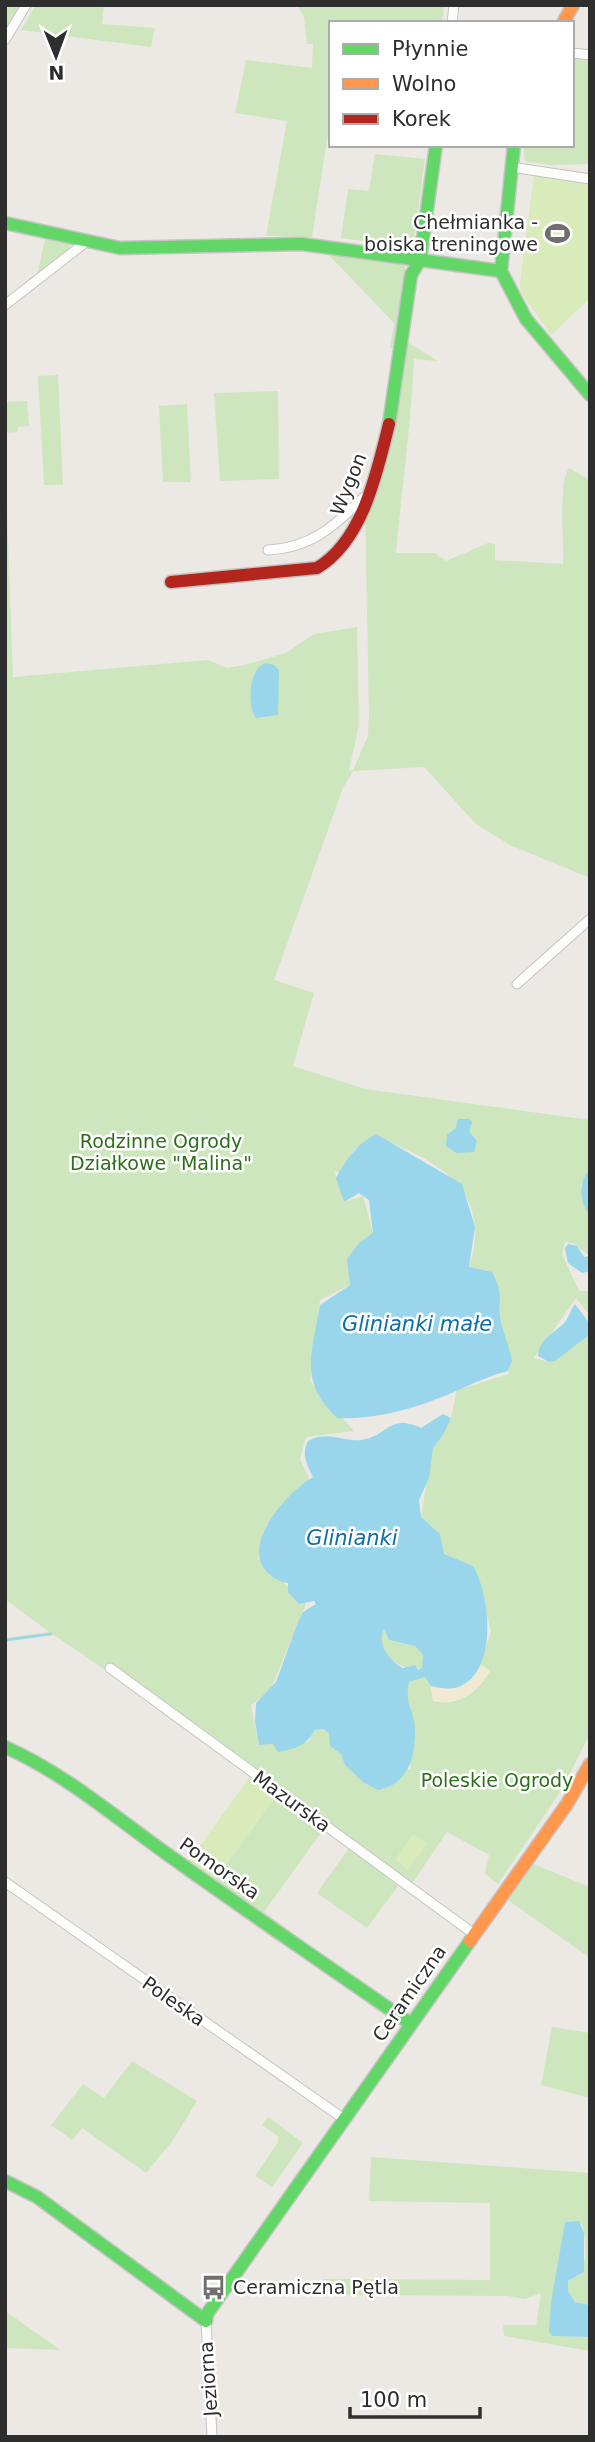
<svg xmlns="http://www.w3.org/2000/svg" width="595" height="2442" font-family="'DejaVu Sans',sans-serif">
<rect width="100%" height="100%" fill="#ece8e4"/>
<g fill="#cee6be" fill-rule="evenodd">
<polygon points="5,5 20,5 5,33"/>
<polygon points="36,5 104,5 102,24 155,28 151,47 21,30"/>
<polygon points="297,5 444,5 442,23 331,23 331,114 312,237 266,236 287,121 235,113 246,60 312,68 313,44 307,44 304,17"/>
<polygon points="572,50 590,52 590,164 551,165 525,161 523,145 572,145"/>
<polygon points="375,154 425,159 413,248 341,238 348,189 369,191"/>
<polygon points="45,239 69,244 70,248 36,280"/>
<polygon points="325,251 405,266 407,273 396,348 390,348 394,323"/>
<path d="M406,341L438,361L414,359C411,424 402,487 396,553H435L446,561L488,543L495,544V560L563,564C564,542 558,483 569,468L590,480V878L510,845L476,824L424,767L353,771L343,788L274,980L314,993L293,1066L365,1089L590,1120V1170L581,1185L590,1220V1256L574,1244L565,1242L562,1254L579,1291H590V1316L576,1298L534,1358L549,1362L590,1331V1734L562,1789L498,1884L485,1874L489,1855L447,1832L411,1885L231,1750L224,1751L54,1635L5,1642V1638L49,1632L5,1599V453L13,677L208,660L227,668L244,665L286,653L314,634L357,627L359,725L349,770H353L368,736L369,715L365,507ZM374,1136C437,1160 494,1188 469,1267L500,1319L509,1374L457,1390L451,1418L433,1440L421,1517L440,1534L444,1554L480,1587L491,1632L480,1664L490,1671C477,1693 459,1707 433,1700L430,1681L425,1677L409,1682L405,1701L412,1714L410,1770L342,1754L330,1741L329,1733L323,1729L315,1730L308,1742L259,1745L251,1705L270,1691L306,1604L258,1558L267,1524L309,1479L300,1459L306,1437L354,1431L310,1381L320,1300L351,1284L373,1233L363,1196L344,1202L334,1170L339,1173L354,1150Z"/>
<polygon points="58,375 63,485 44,485 38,376"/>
<polygon points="278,391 279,479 220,481 214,393"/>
<polygon points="27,401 29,426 18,427 18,432 5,433 5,402"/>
<polygon points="187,404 191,482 163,482 159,406"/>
<path d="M384,1629L389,1640L415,1646L424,1655L422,1668C402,1674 370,1650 384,1629Z"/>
<polygon points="277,1795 323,1830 264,1912 290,1931 280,1944 207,1890"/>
<polygon points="349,1848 398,1886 367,1928 317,1893"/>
<polygon points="533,1864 590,1887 590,1958 508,1900"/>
<polygon points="552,2027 590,2033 590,2098 541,2085"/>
<polygon points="132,2061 197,2101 173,2140 146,2173 82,2128 72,2140 51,2125 83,2084 104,2098"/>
<polygon points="268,2117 303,2143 272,2187 255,2176 278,2142 278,2136 262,2125"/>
<path d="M371,2157L590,2173V2305L575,2302L568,2291L567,2282L581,2274C587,2259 586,2240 582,2224L565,2222L552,2336L590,2337V2351L504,2336L503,2325H536L541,2293L525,2299L508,2296L323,2295V2279L490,2280V2203L369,2201Z"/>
<polygon points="5,2311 55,2346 61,2350 5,2348"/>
</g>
<path fill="#f0ead3" d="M480,1664L490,1671C477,1693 459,1707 433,1701L431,1686C454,1690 467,1684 480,1664Z"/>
<g fill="#d9eabb">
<polygon points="534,175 590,183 590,298 551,335 521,292 520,284"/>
<polygon points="251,1775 277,1795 207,1890 181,1872"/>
<polygon points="413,1834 427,1844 408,1870 395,1860"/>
</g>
<g fill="#99d6ec" fill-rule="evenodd">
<path d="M266,663L274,665L279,670L278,715L256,718C247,707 248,668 266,663Z"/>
<polygon points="458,1119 469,1119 472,1122 469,1132 477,1141 474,1152 456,1153 446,1146 447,1135 456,1128"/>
<path d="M376,1134L462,1184L475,1227L469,1267L492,1272C506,1298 496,1301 501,1322C504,1335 510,1348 512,1361L508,1371C492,1375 478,1381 463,1388C423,1406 381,1420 337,1418C298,1380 312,1354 320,1305L350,1285L347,1259L360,1242L373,1233L369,1200L359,1193L344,1202L336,1178C347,1158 356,1145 376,1134Z"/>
<path d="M590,1169V1216C579,1202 578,1182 590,1169Z"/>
<polygon points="568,1244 577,1246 584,1257 590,1256 590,1271 582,1273 568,1263 565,1248"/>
<path d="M575,1304L590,1324L589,1335L555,1361L549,1362L538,1356C539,1339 553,1334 563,1324C569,1319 570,1310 575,1304Z"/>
<path d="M443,1414L451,1418L443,1435L433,1448L429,1478L419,1500L421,1517L440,1534L444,1554L473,1566C490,1594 499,1672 458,1687C449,1690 440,1688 431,1686L425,1677L409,1682C404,1707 415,1709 415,1731C415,1759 408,1784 378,1790L363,1782L345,1765L341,1754L330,1746L329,1733L323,1729L315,1730C306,1746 295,1749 278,1752L273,1744L259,1745L255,1721L256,1703L276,1682L298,1622L303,1612L316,1604L314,1601L299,1604L288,1592V1583C280,1582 275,1579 269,1574C238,1547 287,1492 313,1477C307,1465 301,1454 308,1441C328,1430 342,1442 361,1440C389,1436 389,1413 421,1428ZM384,1629L389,1640L415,1646L423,1655L422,1668L418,1670L415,1665L403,1668C390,1662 376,1643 384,1629Z"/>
<polygon points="579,2221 584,2233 584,2272 568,2281 568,2291 575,2302 590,2305 590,2337 552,2336 549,2332 551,2303 565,2222"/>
</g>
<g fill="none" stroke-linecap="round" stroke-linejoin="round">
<polyline stroke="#99d6ec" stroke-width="2.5" points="5,1640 51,1634"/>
<defs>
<g id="street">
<polyline points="452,23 454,5"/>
<polyline points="5,40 26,5"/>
<polyline points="572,53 590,55"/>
<polyline points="511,167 590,179"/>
<polyline points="5,305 86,242"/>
<path d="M268,550C310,548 334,527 363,498"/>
<polyline points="517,984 590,919"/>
<polyline points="110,1668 474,1934"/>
<polyline points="5,1882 344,2119"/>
<polyline points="206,2321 212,2437"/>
</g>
<g id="fast">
<polyline points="514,145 501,271 526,319 590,395"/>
<polyline points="5,223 120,248 302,244 501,271"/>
<polyline points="389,424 411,275 420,260 436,145"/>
<path d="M5,1747C68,1775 118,1820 174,1859C252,1915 332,1969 411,2024"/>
<polyline points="5,2181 37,2197 206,2321 207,2314 470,1941"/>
</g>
<g id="slow">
<polyline points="563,23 573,5"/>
<polyline points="470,1941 567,1804 590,1764"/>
</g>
<path id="jam" d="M171,582L317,568C363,541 377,472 389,424"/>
</defs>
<use href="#street" stroke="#c5c4c5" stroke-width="11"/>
<use href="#fast" stroke="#c5c4c5" stroke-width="15"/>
<use href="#slow" stroke="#c5c4c5" stroke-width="15"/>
<use href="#jam" stroke="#c5c4c5" stroke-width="15"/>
<use href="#street" stroke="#fcfcfb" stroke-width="9"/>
<use href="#fast" stroke="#63d668" stroke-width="12"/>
<use href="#slow" stroke="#ff974d" stroke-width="12"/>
<use href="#jam" stroke="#b3261e" stroke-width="12"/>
</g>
<defs>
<symbol id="stadium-bare" viewBox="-9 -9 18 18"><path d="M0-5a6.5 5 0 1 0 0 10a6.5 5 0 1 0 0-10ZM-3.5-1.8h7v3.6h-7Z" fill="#706f6e" stroke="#fff" stroke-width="2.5" paint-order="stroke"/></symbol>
<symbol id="bus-bare" viewBox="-9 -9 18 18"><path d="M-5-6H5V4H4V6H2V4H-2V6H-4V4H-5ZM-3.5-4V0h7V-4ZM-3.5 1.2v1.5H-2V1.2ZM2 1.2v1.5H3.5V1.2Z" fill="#706f6e" stroke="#fff" stroke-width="2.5" paint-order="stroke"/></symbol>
</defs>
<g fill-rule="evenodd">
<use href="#stadium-bare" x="540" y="216" width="35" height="35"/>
<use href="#bus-bare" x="196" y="2270" width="35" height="35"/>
</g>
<g text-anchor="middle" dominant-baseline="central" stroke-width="5" stroke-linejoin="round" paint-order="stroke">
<g font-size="19" fill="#2e2e2e" stroke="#fff" text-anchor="end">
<text x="538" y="222">Chełmianka -<tspan x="538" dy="22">boiska treningowe</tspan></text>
<text x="233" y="2287" text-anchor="start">Ceramiczna Pętla</text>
</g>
<g font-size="19" fill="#2e2e2e" stroke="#fff">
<text transform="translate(348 484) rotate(-68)">Wygon</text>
<text transform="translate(292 1801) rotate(36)">Mazurska</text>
<text transform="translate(220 1868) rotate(35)">Pomorska</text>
<text transform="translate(409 1993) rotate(-55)">Ceramiczna</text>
<text transform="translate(174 2001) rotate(35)">Poleska</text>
<text transform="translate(208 2379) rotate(-94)">Jeziorna</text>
</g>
<g font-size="19" fill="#2c6e1b" stroke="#fff">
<text x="161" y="1141">Rodzinne Ogrody<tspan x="161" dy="22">Działkowe "Malina"</tspan></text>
<text x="497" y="1780">Poleskie Ogrody</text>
</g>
<g font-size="21" font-style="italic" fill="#0d6fa3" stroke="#fff">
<text x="417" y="1324">Glinianki małe</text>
<text x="352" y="1538">Glinianki</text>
</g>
</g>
<rect width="595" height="2442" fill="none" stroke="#2e2e2e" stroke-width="14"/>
<rect x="329" y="21" width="245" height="126" fill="#ffffff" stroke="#ababab" stroke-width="2"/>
<rect x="343" y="44" width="35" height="10" fill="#63d668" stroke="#ababab" stroke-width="2"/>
<text x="392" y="56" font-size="21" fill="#2e2e2e">Płynnie</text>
<rect x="343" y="79" width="35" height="10" fill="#ff974d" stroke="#ababab" stroke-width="2"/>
<text x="392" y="91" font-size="21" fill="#2e2e2e">Wolno</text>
<rect x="343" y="114" width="35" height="10" fill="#b3261e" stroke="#ababab" stroke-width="2"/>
<text x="392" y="126" font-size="21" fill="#2e2e2e">Korek</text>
<g transform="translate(56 56) rotate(179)" stroke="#ffffff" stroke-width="5" paint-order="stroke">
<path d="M0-5L12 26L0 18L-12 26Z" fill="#2e2e2e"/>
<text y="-10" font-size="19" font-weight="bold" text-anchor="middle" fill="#2e2e2e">N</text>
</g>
<path d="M350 2407v10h130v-10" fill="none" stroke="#2e2e2e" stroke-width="3.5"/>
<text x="360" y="2407" font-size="21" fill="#2e2e2e" stroke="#ffffff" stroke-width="5" paint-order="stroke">100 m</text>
</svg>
